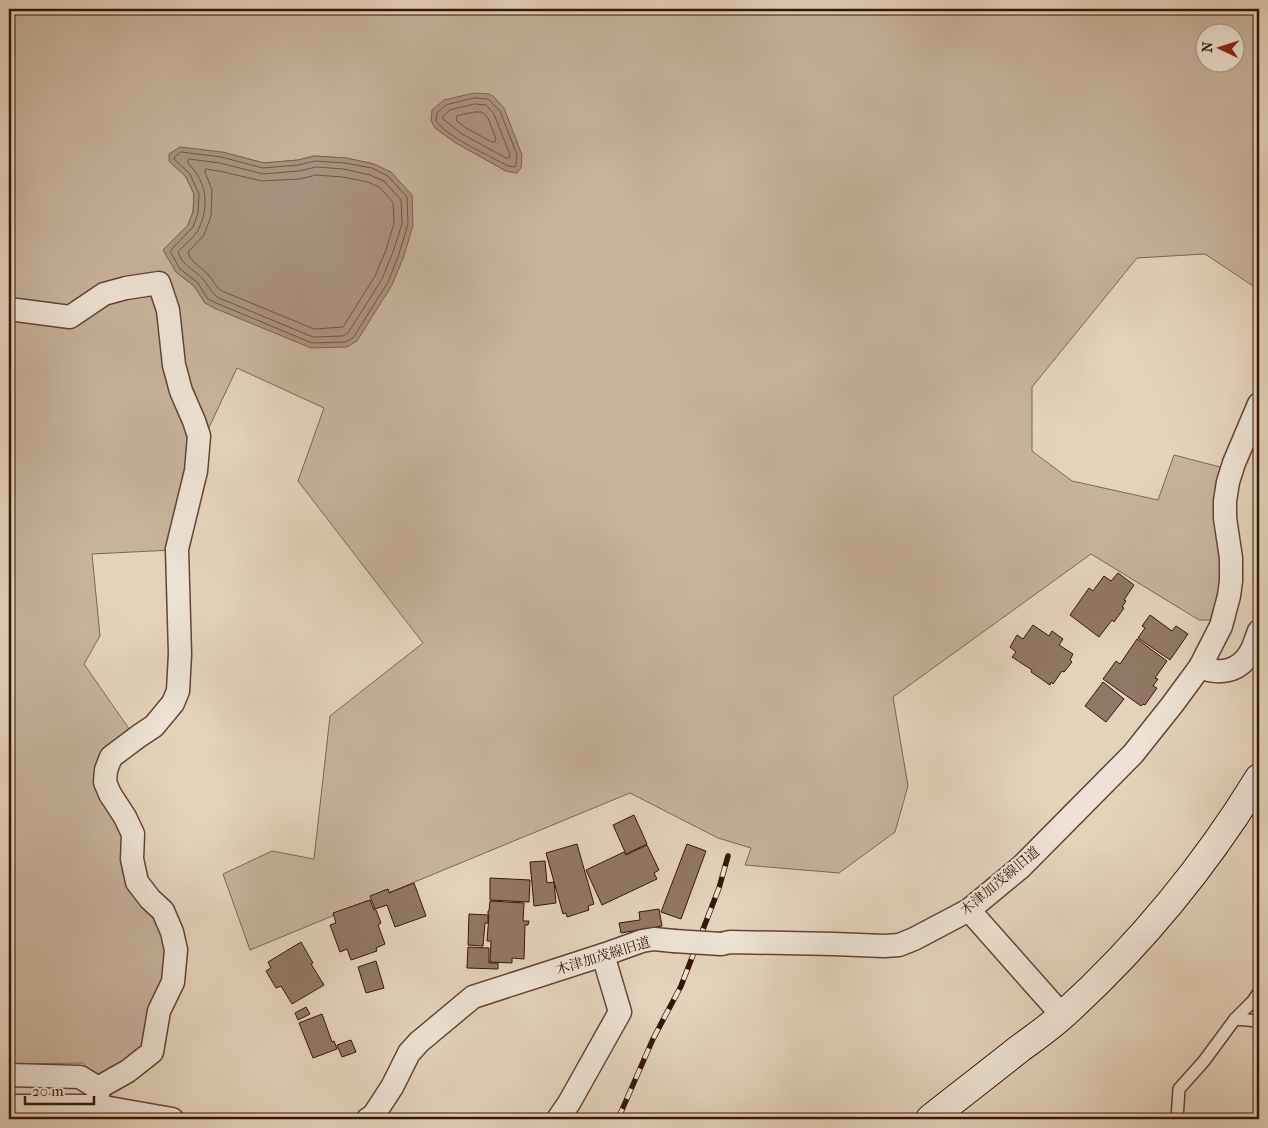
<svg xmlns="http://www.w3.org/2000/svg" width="1268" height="1128" font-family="'IM FELL French Canon','Noto Serif JP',serif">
<rect width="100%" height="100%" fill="#e4d3bb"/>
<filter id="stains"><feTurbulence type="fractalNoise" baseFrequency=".004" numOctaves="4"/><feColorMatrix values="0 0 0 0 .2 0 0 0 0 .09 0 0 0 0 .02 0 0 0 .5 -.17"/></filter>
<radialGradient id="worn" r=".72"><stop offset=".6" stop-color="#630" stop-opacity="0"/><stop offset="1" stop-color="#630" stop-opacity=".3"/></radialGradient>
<g fill="#c7b39c" stroke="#7f6451" fill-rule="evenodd">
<path d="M9,9H1259V290L1205,254L1137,258L1032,387V451L1072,481L1158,500L1174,455L1224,468L1219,602L1210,620H1199L1091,554L893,697L908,786L895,832L839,873L745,865L751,848L718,838L630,793L250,950L223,874L272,851L314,859L330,716L423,643L298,481L324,408L237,368L205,436L199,421L163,276L70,312L9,303ZM1206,32H1236V62H1206ZM435,128L517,173L506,171L456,143ZM222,152L264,163L298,160L314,156L345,158L374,164L205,303L194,286L176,272L164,250L188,225L193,212L194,194L186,177Z"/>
<polygon points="154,291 195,436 173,550 92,554 100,636 84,664 134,736 107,757 121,817 145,899 172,950 151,1044 105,1075 92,1074 83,1063 9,1064 9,312 71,321 105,298"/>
</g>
<g fill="#a9927d" stroke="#7b604d">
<polygon points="474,93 489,94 493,96 504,108 522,155 521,168 517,173 506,171 456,143 435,128 431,121 432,110 444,100"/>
<polygon points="180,147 222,152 264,163 298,160 314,156 346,158 374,164 391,172 412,195 413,225 404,256 392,285 357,341 347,347 311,348 214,308 205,303 194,286 176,272 163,250 188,225 193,212 194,194 186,177 169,161 169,154"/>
</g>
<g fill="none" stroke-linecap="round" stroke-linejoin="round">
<g stroke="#705442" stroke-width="1">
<path d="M474,98L488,99L500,111L517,155L516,165L515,167L508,166C490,156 447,137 436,121L437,113L446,105Z"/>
<polygon points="475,104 486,105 494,114 510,155 509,158 506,158 462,134 443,119 443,116 450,110"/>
<polygon points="475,112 482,112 488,118 496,139 495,142 492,142 466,128 456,120 457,116"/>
<polygon points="181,152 221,157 263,168 298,165 315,161 345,163 372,168 388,176 407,197 408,224 399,254 388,282 353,338 345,342 312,343 216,303 208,299 197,282 180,269 170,251 193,227 198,213 199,194 190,174 174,159 175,157"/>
<path d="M189,159L220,163L263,174L299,171L316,167L344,169L370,175L384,181L401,200L402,224L393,252L382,279L348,333L343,336L313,337L219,298C211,293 209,286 203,279C193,268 183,267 178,252C184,245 192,239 197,232C200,228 200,224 202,221C209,199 204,179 188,163V161Z"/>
<path d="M206,169L219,171L262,181L300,179L316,175L343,177L368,182L379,187L393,202L394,223L386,250L375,276L343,327L314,329L222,291C216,288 214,281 209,276C203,267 190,263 188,252L204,235L211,216L212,190L205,172Z"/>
</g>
</g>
<g fill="#917864" stroke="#371506">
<polygon points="1118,573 1134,585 1124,600 1126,601 1122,607 1124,608 1114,622 1112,620 1099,637 1070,615 1089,588 1093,591 1104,576 1111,581"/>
<polygon points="1150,615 1172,631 1176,626 1188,634 1170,660 1138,638 1145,628 1142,626"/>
<polygon points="1033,625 1049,636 1052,631 1063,639 1059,645 1073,654 1070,660 1072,662 1064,672 1062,671 1053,684 1051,682 1050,685 1031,672 1032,670 1012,657 1016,652 1010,647 1017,635 1023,639"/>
<polygon points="1137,639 1167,661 1155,678 1158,679 1153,686 1157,688 1145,705 1143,704 1141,706 1103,679 1116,661 1120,664"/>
<polygon points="1103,682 1124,699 1106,722 1085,706"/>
<polygon points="634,815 647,844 626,854 613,825"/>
<polygon points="577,844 594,904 588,906 589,910 567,917 566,913 563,914 546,853"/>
<polygon points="687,844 706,851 681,919 661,912"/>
<polygon points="647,845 659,870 654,873 657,879 602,905 586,870 624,852 626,855"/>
<polygon points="545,861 547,883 554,882 556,903 534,906 530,862"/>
<polygon points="490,878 530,880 529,902 490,900"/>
<polygon points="414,883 426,916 395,927 387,905 375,909 370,896 388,889 389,893"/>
<polygon points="370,900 374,910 376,910 381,923 378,925 385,944 376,948 377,951 351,960 347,949 340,952 330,925 336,923 333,913"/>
<polygon points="490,901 524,903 523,921 529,921 528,925 525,925 524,959 512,958 512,963 490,962 491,941 487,941 489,915 488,914 488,911 489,911"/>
<polygon points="659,909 662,926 621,933 619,923 640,920 639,912"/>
<polygon points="469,914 488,915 488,923 485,923 483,946 468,945"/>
<polygon points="301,942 313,963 311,964 324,985 292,1004 281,986 276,988 266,971 271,968 268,962"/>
<polygon points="468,947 489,948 489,963 498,963 498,969 467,968"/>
<polygon points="376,961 384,988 366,993 358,967"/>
<polygon points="306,1007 310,1014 298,1020 295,1013"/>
<polygon points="322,1014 332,1042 334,1041 337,1049 313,1058 299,1023"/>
<polygon points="351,1040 356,1052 342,1057 337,1045"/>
</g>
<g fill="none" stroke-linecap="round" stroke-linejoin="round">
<defs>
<g id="lane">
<polyline points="1235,1019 1259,1021"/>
<polyline points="1177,1119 1179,1089 1204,1061 1235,1019 1253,1001 1259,992"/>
</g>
<g id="street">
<polyline points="9,309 70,317 104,294 126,288 159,283 168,310 174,365 181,391 194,421 199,436 196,471 177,549 180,654 178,691 173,703 154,726 139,736 111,757 106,770 105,782 110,794 125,817 133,834 132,859 137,882 150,899 163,911 172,932 176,950 173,982 159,1011 152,1052 128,1071 98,1088"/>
<path d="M1200,667C1219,675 1239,672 1250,653C1254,647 1256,638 1259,631"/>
<polyline points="969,910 1062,1015"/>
<polyline points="721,944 730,942 834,944 884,946 899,945 914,939 969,910 1021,867 1133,754 1172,705 1200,667 1221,626 1229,596 1231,581 1231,558 1225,518 1225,501 1228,482 1234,463 1259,404"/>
<polyline points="9,1075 80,1077 98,1088 98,1102"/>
<polyline points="9,1106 98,1106 172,1119"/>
<polyline points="368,1119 373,1116 392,1087 409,1053 419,1042 473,997 603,955 642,941 654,939 674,941"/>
<polyline points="558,1119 569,1103 620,1012 603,955"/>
</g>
<path id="secondary" d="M930,1119C959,1096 989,1073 1019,1049C1034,1038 1050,1027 1064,1014C1140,945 1205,866 1259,778"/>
</defs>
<use href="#lane" stroke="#624433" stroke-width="14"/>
<use href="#street" stroke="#624433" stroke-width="25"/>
<use href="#secondary" stroke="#371506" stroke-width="30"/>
<use href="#lane" stroke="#ede2d3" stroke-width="11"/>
<use href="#street" stroke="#ede2d3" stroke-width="22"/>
<use href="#secondary" stroke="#ede2d3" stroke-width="28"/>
<defs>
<polyline id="rail" points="618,1119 653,1039 681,986 719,888 728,856"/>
</defs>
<use href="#rail" stroke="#371506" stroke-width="5.5"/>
<use href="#rail" stroke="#ede2d3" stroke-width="4" stroke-dasharray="11" stroke-linecap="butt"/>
<defs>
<polyline id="street-bridge" points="674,941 721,944"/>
</defs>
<use href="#street-bridge" stroke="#624433" stroke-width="25" stroke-linecap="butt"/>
<use href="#street-bridge" stroke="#ede2d3" stroke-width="22"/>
</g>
<g text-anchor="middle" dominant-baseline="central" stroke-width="4.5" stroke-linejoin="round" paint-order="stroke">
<g font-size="14" fill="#371506" stroke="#ede2d3">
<text transform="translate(1000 881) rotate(-40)">木津加茂線旧道</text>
<text transform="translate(603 956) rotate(-17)">木津加茂線旧道</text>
</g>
</g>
<rect width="1268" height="1128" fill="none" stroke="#e4d3bb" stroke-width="30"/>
<rect x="10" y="10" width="1248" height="1108" fill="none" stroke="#371506" stroke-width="2.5"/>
<rect x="15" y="15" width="1238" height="1098" fill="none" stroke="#371506"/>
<g transform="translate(1220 48) rotate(274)"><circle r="24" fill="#ede2d3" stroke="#a49081"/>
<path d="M0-4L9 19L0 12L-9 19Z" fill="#8f2418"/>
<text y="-8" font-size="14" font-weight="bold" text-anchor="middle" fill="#371506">N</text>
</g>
<path d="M25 1096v8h69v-8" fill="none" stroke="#371506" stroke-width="2.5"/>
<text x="32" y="1096" font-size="15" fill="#371506" stroke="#ede2d3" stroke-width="4" paint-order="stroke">20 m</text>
<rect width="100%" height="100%" filter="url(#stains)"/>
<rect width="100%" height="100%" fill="url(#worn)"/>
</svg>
